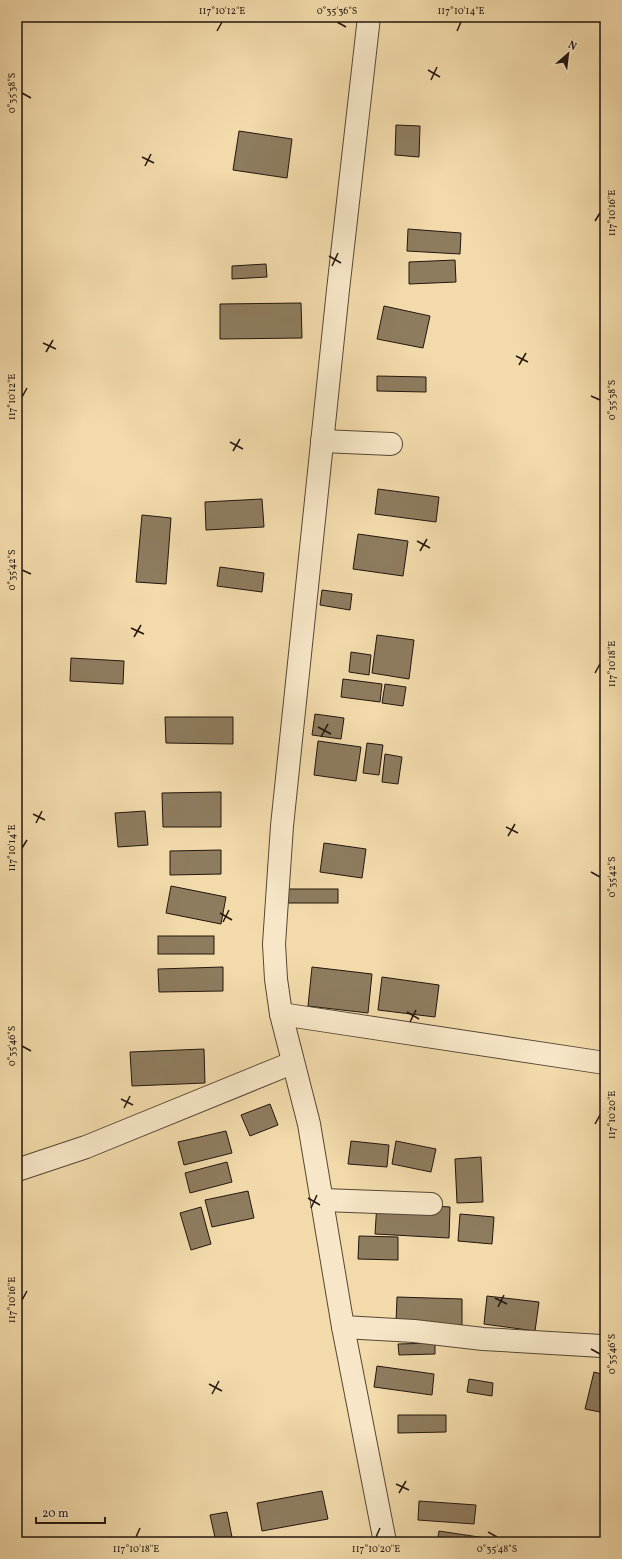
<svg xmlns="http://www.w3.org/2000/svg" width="622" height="1559" font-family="Vollkorn,serif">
<rect width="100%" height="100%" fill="#f2daaa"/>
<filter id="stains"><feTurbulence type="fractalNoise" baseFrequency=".005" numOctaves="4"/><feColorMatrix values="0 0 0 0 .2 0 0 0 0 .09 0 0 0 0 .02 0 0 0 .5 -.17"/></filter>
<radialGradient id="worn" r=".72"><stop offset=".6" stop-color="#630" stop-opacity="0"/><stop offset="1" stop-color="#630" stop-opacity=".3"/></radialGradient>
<g fill="#8e7c5f" stroke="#22160d">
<polygon points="396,125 420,126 419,157 395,155"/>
<polygon points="239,131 292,139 287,178 233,170"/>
<polygon points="408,229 461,233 460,254 407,251"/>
<polygon points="455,260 456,282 409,284 409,262"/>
<polygon points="266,264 267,277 232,279 232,266"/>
<polygon points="301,303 302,338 220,339 220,304"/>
<polygon points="384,306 430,316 423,348 377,339"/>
<polygon points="377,376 426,377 426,392 377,391"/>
<polygon points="378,489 439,497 436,522 375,514"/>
<polygon points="262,499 264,527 206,530 205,502"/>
<polygon points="142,515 171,518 166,584 136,582"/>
<polygon points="358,534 408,541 403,576 353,569"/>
<polygon points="220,567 264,573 262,592 217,586"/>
<polygon points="322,590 352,594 350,610 320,605"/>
<polygon points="377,635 414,640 409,679 372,673"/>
<polygon points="351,652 371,655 369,675 349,672"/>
<polygon points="71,658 124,661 123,684 70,681"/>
<polygon points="343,679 382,684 380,702 341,697"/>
<polygon points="385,684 406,687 403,706 382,703"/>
<polygon points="315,714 344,718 341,739 312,735"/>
<polygon points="165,717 233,717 233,744 166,743"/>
<polygon points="318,741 361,747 356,781 314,775"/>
<polygon points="367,743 383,745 379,775 363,773"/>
<polygon points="385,754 402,757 398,784 382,782"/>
<polygon points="221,792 221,827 163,827 162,793"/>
<polygon points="145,811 148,845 118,847 115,813"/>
<polygon points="324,843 366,849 362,878 320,872"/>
<polygon points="221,850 221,874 170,875 170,851"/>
<polygon points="171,886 226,897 221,924 166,913"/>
<rect x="288" y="889" width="50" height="14"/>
<rect x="158" y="936" width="56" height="18"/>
<polygon points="223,967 223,991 159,992 158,969"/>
<polygon points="312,967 372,974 368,1013 308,1006"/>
<polygon points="382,977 439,985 435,1017 378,1010"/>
<polygon points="204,1049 205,1083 132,1086 130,1052"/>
<polygon points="270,1104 278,1125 250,1136 241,1115"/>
<polygon points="226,1131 232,1153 184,1165 178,1142"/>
<polygon points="351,1141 389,1145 387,1167 348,1164"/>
<polygon points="396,1141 436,1149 431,1172 392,1164"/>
<polygon points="481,1157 483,1202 457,1203 455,1159"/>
<polygon points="227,1162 232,1182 190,1193 185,1173"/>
<polygon points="248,1191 254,1218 212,1227 205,1200"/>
<polygon points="377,1203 450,1207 449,1238 375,1234"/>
<polygon points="201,1207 211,1244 191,1250 180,1213"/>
<polygon points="460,1214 494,1217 492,1244 458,1241"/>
<polygon points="359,1236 398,1237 398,1260 358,1259"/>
<polygon points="487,1296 539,1302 535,1331 484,1324"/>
<polygon points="397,1297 462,1299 462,1325 396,1323"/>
<polygon points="435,1343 435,1354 399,1355 398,1344"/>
<polygon points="377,1366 434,1374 432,1395 374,1387"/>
<polygon points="594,1372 605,1375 605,1413 585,1409"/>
<polygon points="469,1379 493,1383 492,1396 467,1392"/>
<polygon points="398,1415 446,1415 446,1432 398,1433"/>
<polygon points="322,1491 328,1519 262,1531 257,1503"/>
<polygon points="419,1501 476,1505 474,1524 418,1520"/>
<polygon points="227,1512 233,1542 216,1542 210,1515"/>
<polygon points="439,1531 499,1540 498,1542 437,1542"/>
</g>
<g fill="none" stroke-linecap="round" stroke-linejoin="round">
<defs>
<g id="minor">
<polyline points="369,17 338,290 282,826 274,944 276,979 281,1014 309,1124 343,1327 385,1542"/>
<polyline points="322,441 391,444"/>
<polyline points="281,1014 605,1063"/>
<polyline points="17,1170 86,1147 292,1063"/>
<polyline points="323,1200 431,1204"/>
<polyline points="343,1327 414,1331 483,1339 602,1346"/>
</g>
</defs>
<use href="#minor" stroke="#564734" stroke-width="24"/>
<use href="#minor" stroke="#f7e7c8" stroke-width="22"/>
</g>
<path fill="none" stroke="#22160d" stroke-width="1.5" d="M337,22L346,27M217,31L222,22M457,31L461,22M428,70L440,77M431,80L437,67M22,93L31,98M142,157L154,163M145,166L151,154M595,221L600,213M329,256L341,263M332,266L338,253M43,343L56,349M46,352L53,340M516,356L528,362M519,365L526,353M591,396L600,400M22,397L27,388M230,442L243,449M233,451L240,439M417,541L430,548M420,551L427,539M22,570L31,574M131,628L144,634M134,637L141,625M595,673L600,664M318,727L331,734M321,737L328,724M33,814L45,820M36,823L42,811M506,827L518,833M508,836L515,824M22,848L27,840M591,872L600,877M220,913L232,920M223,922L229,910M407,1012L419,1019M410,1022L416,1010M22,1046L31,1051M121,1099L133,1105M124,1108L130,1096M595,1124L600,1115M308,1198L320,1205M311,1208L317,1195M495,1298L507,1304M22,1300L27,1291M498,1307L504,1295M591,1349L600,1354M209,1384L222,1391M212,1394L219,1381M396,1484L409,1490M399,1493L406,1481M488,1532L497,1537M136,1537L140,1528M376,1537L380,1528"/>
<rect width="622" height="1559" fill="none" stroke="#f2daaa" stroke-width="44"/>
<g transform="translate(568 54) rotate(28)" stroke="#f7e7c8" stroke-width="3" paint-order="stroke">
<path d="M0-3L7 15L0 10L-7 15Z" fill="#22160d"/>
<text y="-6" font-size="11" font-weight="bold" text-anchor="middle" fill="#22160d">N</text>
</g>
<path d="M36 1517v6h69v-6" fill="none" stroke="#22160d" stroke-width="2"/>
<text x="42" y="1517" font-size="12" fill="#22160d" stroke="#f7e7c8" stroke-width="3" paint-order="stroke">20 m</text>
<rect x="22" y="22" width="578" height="1515" fill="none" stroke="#22160d" stroke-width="1.5"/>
<g font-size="10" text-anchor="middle" fill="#22160d">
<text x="222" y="14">117°10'12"E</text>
<text x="337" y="14">0°35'36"S</text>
<text x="461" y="14">117°10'14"E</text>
<text transform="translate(11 93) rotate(-90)" y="4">0°35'38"S</text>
<text transform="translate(611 213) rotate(-90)" y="4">117°10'16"E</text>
<text transform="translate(11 397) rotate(-90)" y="4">117°10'12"E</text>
<text transform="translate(611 400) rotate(-90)" y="4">0°35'38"S</text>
<text transform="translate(11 570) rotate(-90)" y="4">0°35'42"S</text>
<text transform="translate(611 664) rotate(-90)" y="4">117°10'18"E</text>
<text transform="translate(11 848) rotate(-90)" y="4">117°10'14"E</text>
<text transform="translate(611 877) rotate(-90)" y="4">0°35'42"S</text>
<text transform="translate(11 1046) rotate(-90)" y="4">0°35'46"S</text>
<text transform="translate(611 1115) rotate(-90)" y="4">117°10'20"E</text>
<text transform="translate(11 1300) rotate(-90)" y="4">117°10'16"E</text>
<text transform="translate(611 1354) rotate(-90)" y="4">0°35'46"S</text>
<text x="136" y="1552">117°10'18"E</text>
<text x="376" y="1552">117°10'20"E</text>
<text x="497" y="1552">0°35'48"S</text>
</g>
<rect width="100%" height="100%" filter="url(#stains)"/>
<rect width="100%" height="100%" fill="url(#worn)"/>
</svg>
